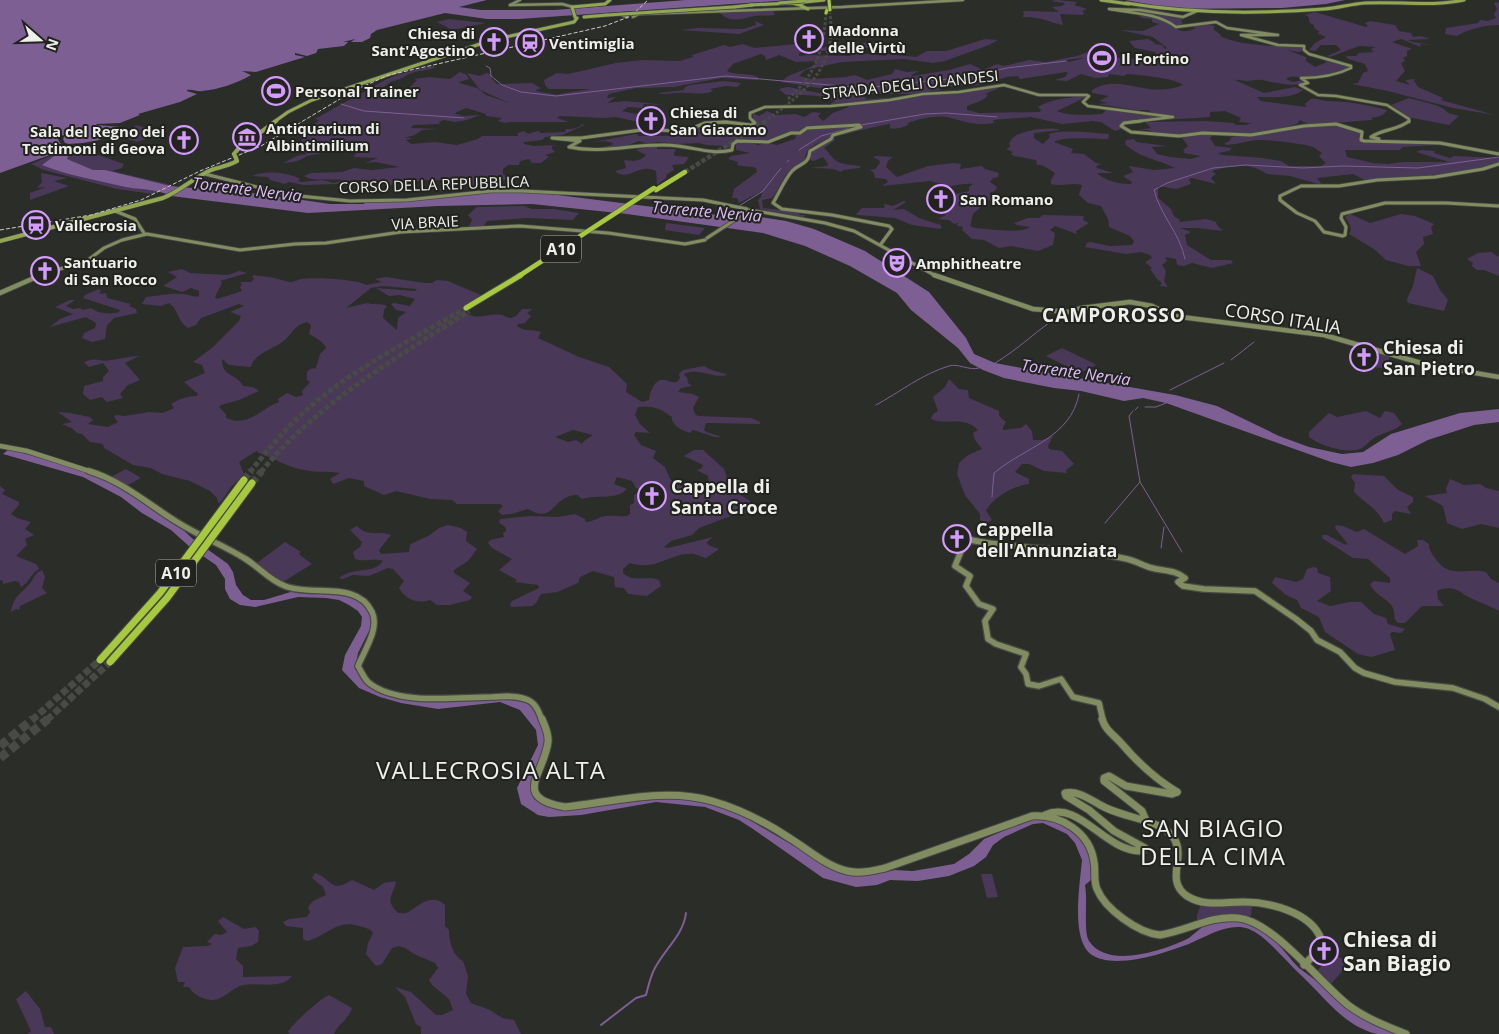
<svg xmlns="http://www.w3.org/2000/svg" width="1499" height="1034" font-family="'Open Sans',sans-serif">
<rect width="100%" height="100%" fill="#2b2d28"/>
<g fill="#4a3859" fill-rule="evenodd">
<path d="M1057,0L1077,2L1074,5L1087,9L1082,11L1084,13L1083,15L1060,14L1063,25C1048,22 1040,16 1023,17L1024,13L1022,12L1026,11L1059,12L1052,7L1062,6L1065,3L1050,1Z"/>
<path d="M1499,2V25C1484,25 1469,29 1457,36L1445,34L1446,28L1478,23L1480,20L1488,21L1496,18L1494,14L1497,9L1494,3Z"/>
<path d="M1130,5L1173,13L1167,14L1166,16L1183,19L1181,22L1184,23L1177,26L1179,28L1177,29C1183,33 1190,31 1196,28L1191,27C1199,25 1207,24 1215,26L1213,29L1221,35L1220,36C1241,46 1279,47 1303,46V51L1298,52L1287,50L1306,57V61L1315,67L1327,62L1324,60L1335,61L1351,67C1339,73 1325,77 1313,78C1304,79 1292,74 1286,79L1293,82L1304,80L1306,83C1293,87 1275,83 1262,80C1256,79 1250,81 1247,81C1242,81 1240,79 1235,80L1264,93L1295,87L1303,90C1292,99 1271,97 1257,97L1261,101L1306,107L1305,104C1307,102 1309,100 1311,99C1316,98 1322,101 1327,101C1347,101 1368,105 1387,110C1385,115 1378,117 1371,118L1373,120H1371L1310,125L1300,120L1297,124L1271,131L1248,134H1160L1147,130H1138L1151,128L1145,122H1148L1205,121L1234,123L1235,125H1246L1251,123L1239,122L1241,118L1225,111L1210,112V117L1164,120L1165,119L1124,123L1119,125L1121,129L1115,131L1101,122L1092,121L1062,124L1031,117L993,120L994,123C977,126 966,122 951,118C939,114 919,119 908,123L909,124C906,127 894,130 890,128V124C886,124 849,133 842,135H840L863,126L858,124L808,127L800,132L773,138L768,141H734L732,149L725,146L707,145L698,143L679,144L658,142L648,144L639,141L623,147L606,148L604,147L612,145L613,143L605,141L593,142L636,134L639,136C649,136 694,136 699,133L694,129L704,125C711,128 743,132 752,131L756,128L754,125L756,122L753,119L752,113L759,116L767,111L775,115L796,114L804,117L813,112L821,113L818,116L823,121L833,113L849,107L846,105L945,92H970L996,87L997,89L985,94L988,95C984,101 974,103 967,106V110L979,113L1040,112L1041,110L1038,107C1051,99 1067,98 1083,96H1085L1084,98L1057,111C1068,116 1090,115 1102,114L1106,110L1157,116L1148,110H1136L1098,104L1108,103L1099,101L1109,96L1092,93V90C1120,72 1147,100 1183,85C1175,78 1139,75 1127,74L1124,76L1109,74L1108,77L1095,78L1081,74L1067,81L1055,80L1065,77L1068,73L1066,72L1020,79L1018,76L1007,77L980,85L937,87L941,90L910,94H869L847,90L836,92L832,90L781,82L788,76L813,66L819,61L796,62L779,55L766,60L765,56L761,54L733,64L727,71C736,76 748,72 758,77V80L721,78L674,87L636,88L609,94L607,97L608,98L616,97L607,103L625,101L667,105L644,104L642,108L628,107L622,111L636,114L648,113V115L643,119L649,120L634,121L616,117L604,118L560,116L557,118L569,122H511L505,123L498,121L502,118L486,116V114L466,108L455,113L456,114L463,116L480,115L467,120L455,122L444,120L439,122L440,124L413,125L411,128L440,129L422,130L415,135L404,138H413L406,140L411,144L435,142L457,145L478,139L482,136H518V133L524,131L528,134L538,131L541,133L565,132L566,129C572,129 576,129 582,125L580,124L585,125L562,135L545,137L542,140L524,142V144L533,146L558,145L552,146V149L555,152L545,155L549,157L541,163H532L529,159L520,161L519,165H508L503,169V174L513,179L502,180L499,185L493,182L449,189L442,192L439,189L444,186L440,184L447,182L448,180H427L390,185L384,181L359,180L344,181L337,184L304,185L289,182L285,184L270,180L268,177L252,176C265,170 288,172 300,179L298,181L301,182L322,180L334,183L344,180C333,178 312,182 304,176L311,173L342,172L354,168L372,170L399,167L376,162L365,163L378,158L353,157L356,154L354,151L359,148L357,146L307,156C299,161 295,162 283,163L297,156L307,154L297,148L306,144L300,142L303,138L301,137L319,120L315,119L385,80L399,74L432,66L436,67C428,71 421,70 412,73C405,75 399,81 392,81L381,89L404,93L417,80L414,79L429,77L450,79L460,72L467,75L469,79L459,82L460,83L477,88L486,95L509,103L480,90L467,73L480,76L487,73L492,75L491,78L497,84L532,83L541,88L535,91L559,95V94L591,89H549L545,85L544,80L557,73L568,74L616,63L642,60L680,61L693,57L692,55L724,45L730,47L743,44L754,48L797,44L817,49L806,50L807,52L799,53V56L807,55L849,56L858,53L886,56V54L916,57L927,51H946L985,39L998,40L989,45L945,61L933,63L904,59L842,62L805,70L799,76L811,79L846,77L855,75L867,80L892,74L895,69L907,72L919,71L911,75L913,76L949,70L970,64L983,70L997,64L1004,66L1029,60L1046,62L1077,56L1109,44H1111L1103,48L1104,52L1099,53L1097,56L1066,60L1069,62L1093,56L1162,61L1159,59L1155,52L1135,48L1129,41L1148,39L1155,43L1154,44L1162,45L1165,49L1167,48L1153,37L1120,30L1143,31L1159,24L1152,22V19L1142,18L1132,11L1156,14Z"/>
<path d="M773,11L775,15C767,16 758,15 750,17C739,20 729,22 720,13Z"/>
<polygon points="1315,12 1366,27 1368,26 1365,23 1370,21 1395,25 1399,31 1411,33 1413,37 1421,36 1430,39 1408,40 1412,42 1433,45 1420,44 1421,47 1401,39 1392,42 1412,49 1407,51 1407,56 1403,58 1405,61 1401,63 1405,71 1396,81 1410,85 1405,80 1415,79 1414,81 1418,87 1443,98 1441,100 1495,115 1453,108 1388,91 1352,84 1358,83 1363,73 1368,71 1365,64 1348,59 1346,56 1356,56 1359,53 1374,52 1371,49 1376,47 1359,46 1330,57 1327,56 1341,50 1336,45 1321,45 1315,51 1309,50 1315,43 1326,37 1317,33 1320,32 1314,28 1314,25 1310,23 1308,16 1304,15"/>
<polygon points="449,19 486,23 452,30 437,22"/>
<polygon points="755,21 764,25 739,34 681,30 697,28 743,29 756,25"/>
<polygon points="881,41 888,45 854,50 821,51 820,49 835,44 835,42 852,44"/>
<path d="M724,81L741,83L737,87L726,86L710,89L713,91C704,95 694,93 686,93C678,92 669,94 662,94L658,93L684,90L685,87L690,85Z"/>
<path d="M788,87L819,93L862,95L867,99L863,100L904,96L831,106L830,104L835,101C821,94 802,95 786,95L779,89Z"/>
<path d="M1409,98C1421,102 1442,104 1448,113L1459,116L1449,125L1407,117L1398,109L1391,105Z"/>
<polygon points="136,125 147,128 140,130 142,132 140,133 152,137 137,142 124,138 126,134 132,133 126,133"/>
<path d="M852,125L859,127C848,130 812,143 807,151C805,156 806,160 802,164C799,167 794,167 791,169C783,176 779,190 772,198L762,200L763,208L798,212L800,215H806L802,218L760,209L758,200L761,197L762,191L739,203L737,198H732L734,189L757,172L756,168C751,166 743,167 737,165L738,162L728,159L731,156L750,153L736,150V143C741,140 753,142 757,145L768,143L777,145L795,139L796,135L802,134L806,129Z"/>
<path d="M1333,125L1360,133V141L1437,145L1403,147L1399,150H1345L1347,157L1373,163L1388,164L1403,162H1449L1416,152L1421,150L1435,151L1434,153L1450,158L1454,156L1499,158V163L1483,168L1435,177L1365,180L1353,174L1317,178L1322,185L1290,176L1267,174C1250,162 1232,165 1212,171L1216,174L1211,178L1216,184L1192,178L1189,179L1191,184L1176,189L1158,186V198L1171,209L1174,216L1180,220L1179,222L1206,219L1216,222L1217,225L1223,231L1197,228H1180L1191,232L1185,235L1187,245L1211,260H1231L1233,263L1212,268L1192,263L1184,266L1177,265L1176,259L1165,257L1167,261L1162,265L1166,271L1164,281L1168,287L1160,286L1162,283L1157,279L1150,269L1152,268L1145,262L1152,258L1150,255L1141,252L1126,254L1085,247L1087,243L1090,242L1110,246L1132,245L1134,241L1130,236L1109,227L1108,219L1101,206L1088,203L1079,195L1082,185C1072,182 1062,187 1051,184V180L1055,173L1042,165H1037L1036,160L1014,156L1011,154L1013,152L1006,149L1010,147L1009,143C1011,141 1012,138 1014,137C1021,130 1052,126 1061,130L1034,133V138L1043,144L1050,137L1049,134C1063,129 1094,133 1109,134L1108,139C1096,139 1062,136 1054,142L1073,149L1071,153L1084,154L1096,163L1102,164L1096,166L1097,168L1113,173H1097C1105,181 1119,184 1131,184L1132,182L1123,176L1133,172L1129,166L1154,170L1175,168C1158,159 1141,159 1125,144L1126,140L1134,139L1136,142L1167,146L1152,147L1157,154L1170,157L1191,159L1201,156L1183,153L1185,152L1183,150L1188,146L1182,138C1192,134 1203,133 1213,135L1210,138L1215,146L1232,148L1229,151L1218,153L1222,155L1263,158L1281,161L1289,166H1321L1326,163L1319,156L1322,153C1318,151 1317,149 1313,147C1299,143 1273,140 1258,140C1249,140 1230,147 1224,144L1231,140L1230,138L1233,137L1303,127Z"/>
<path d="M834,138L835,140L824,148C828,151 832,158 835,160C841,165 853,165 860,166V168L843,170L841,172C834,167 819,169 810,168L827,166L828,164L823,157L814,161L809,160L811,151Z"/>
<path d="M650,146L657,147V149H674L676,150L674,153L675,156L689,157L684,164L672,165L674,170L667,174L666,178L657,185L656,171C638,162 628,183 615,171L626,168L624,160C632,161 640,162 646,155L636,150Z"/>
<polygon points="69,148 86,152 87,154 95,154 124,164 122,168 112,171 172,185 153,194 117,189 44,170 31,164"/>
<path d="M876,156L893,157L888,161L886,167L897,177L928,166L954,163L961,164L960,169L982,166L985,169L999,173L998,177L993,178L990,182L997,187L995,191L989,193L997,200L981,201V207L973,214L970,226L975,228C988,229 1021,234 1030,227L1017,225L1014,223L1028,218H1039L1043,215L1084,216L1083,220L1089,223L1076,231L1077,234L1055,226L1050,230L1055,233L1053,245L1038,251L1011,246L999,248L984,240L972,239L962,230L963,227L957,226L958,223L954,224L949,220L938,219L946,215L940,212L947,204L944,201L950,198L942,197L969,191V187L973,184C960,183 946,188 932,190L935,186L941,184L930,181L882,186L888,182L886,179L875,178L874,173L870,170L875,169L880,163L879,160L873,157Z"/>
<polygon points="41,173 67,178 54,181 69,186 30,200 30,193 46,187 37,188 42,182"/>
<polygon points="904,201 906,202 893,210 904,209 919,218 941,225 941,229 912,225 895,218 857,215 856,214 862,208 883,208 885,207 884,204 893,206"/>
<polygon points="525,206 531,209 554,209 579,213 573,220 527,218 487,221 482,229 467,230 472,220 468,215 477,207"/>
<path d="M1350,214L1370,223L1401,214L1415,216L1434,224L1431,227L1433,234L1423,237L1424,244L1416,252L1421,266H1408L1386,260L1374,249L1349,234C1353,228 1349,222 1345,217Z"/>
<polygon points="666,223 705,228 699,235 665,230"/>
<polygon points="1491,252 1499,257 1499,276 1484,270 1477,270 1472,266 1473,263 1467,259 1478,253"/>
<polygon points="1417,268 1433,276 1440,290 1448,300 1444,311 1408,303 1407,299 1413,286"/>
<path d="M182,269L190,273L228,275L239,271L247,273L220,281L222,283L215,297L217,299L242,291L240,287L242,285L240,282H251L254,279L252,276C257,274 283,280 289,282C294,282 297,280 301,279C313,277 357,279 366,285L382,282L375,279L386,277L424,283H432L437,280L448,281L483,296L463,308C472,324 489,312 502,315C505,316 508,318 511,318L516,316L522,309H533L527,313L531,316L525,323L518,324L517,326C524,332 533,329 541,332L538,338L579,357L609,367L627,384L626,392L642,402L649,400C650,393 654,378 665,380C670,381 671,383 677,382L680,378L679,374L683,370L704,366L711,370L726,374L727,375C713,379 699,367 684,374L685,376L687,377L688,383L692,386L681,388L678,392L693,394L699,397L693,408L695,414L698,416L751,418L760,422V424L706,423L704,430L706,432L722,437H715L693,430L690,433C684,431 676,428 673,422C670,416 675,419 669,415C661,408 649,405 638,407L635,415L640,424L650,433L636,432L634,435L641,445L656,451L653,458L665,467L670,479L678,485L686,487L709,483L708,476L697,470L702,468L703,465L684,456L694,450H703L724,469L731,489L750,501V513L736,514L699,528L692,535L671,541L664,547L668,548L713,537L707,542L708,545L719,549L706,558C701,557 698,555 694,554C669,552 658,572 630,563L623,569V573C633,583 647,575 659,580L661,586L647,596L628,594L624,588L615,587L614,577L593,571L580,577L578,583L557,592L541,594L536,603L532,606L511,607L510,604L512,601L539,588L538,585L515,582L517,580L499,570L512,559L492,548L488,543L490,540L504,537L503,533L506,531V528L499,522L500,519L529,516L558,517L575,514L585,519L586,522C593,522 598,517 606,516C613,515 620,517 627,516L630,514V505L634,503V495L638,493L653,498L657,496L656,493L636,488L632,481L617,477L614,484L627,489C615,501 596,494 582,499L577,495C551,496 555,525 528,509L511,514L502,515L498,511L503,506L500,504H457L452,500L430,499L396,491L384,495L364,486V481L349,478L333,484L330,479L340,473C329,471 316,473 305,470C289,468 273,458 257,452L258,450L239,462L244,474L231,487L221,502L218,503L217,498L210,491L190,481L162,474L151,468L133,465L104,448L103,444L90,442L82,434L77,433L73,429L62,424L72,422L58,412L70,413L90,417L93,420L88,424L108,427L118,422L114,417L116,415L125,416L149,412L163,413L174,408L171,404C179,399 188,396 197,396L198,394L184,382L205,373L202,365L193,362L212,348L239,321L241,316L230,312L244,306L239,304L201,318L196,325L188,328C177,321 179,310 169,303L161,306L142,304L146,297C160,296 168,293 183,294C189,294 193,298 199,296V291L191,288L182,292L163,286L177,277L168,272ZM383,286L417,289L415,291L376,288L389,296L400,295L415,299L410,306L394,303L391,304L396,310L406,312L398,318L397,330L383,318L384,310L387,306C380,303 373,305 367,303L346,308L371,288ZM307,322L311,325L309,334C315,337 324,342 326,348L320,354L316,368L310,369L307,372V380L310,382L302,391L303,395L296,397L287,393L278,399L279,402C260,409 248,428 226,418V414L219,407L221,405L239,400L259,391L253,387L243,386C237,373 222,378 222,359L229,365L251,367C253,353 278,348 287,338C293,331 296,325 307,322ZM573,430L593,435L584,441L582,444L576,440L568,442L555,437Z"/>
<path d="M99,289L101,291L99,294L106,293L107,298L131,304L129,306L136,309L137,313L114,318L107,325L105,339L92,342L82,338L84,333L95,328L96,323L86,317L50,327L60,319L73,314L55,307L70,300H75L66,306L73,309L80,308L83,310L91,308C97,313 110,315 119,312L120,310L83,298L85,295Z"/>
<polygon points="1357,345 1389,355 1389,361 1396,369 1358,366 1358,358 1355,353"/>
<polygon points="1062,348 1093,363 1096,365 1080,373 1046,356"/>
<path d="M139,356L125,363L140,380L128,385L120,394L123,398L107,402L102,397L90,400L83,394L84,386L103,381V377L109,371L103,363L89,367L84,362C99,356 101,363 111,360C121,359 129,356 139,356Z"/>
<path d="M949,379L959,389L968,390L969,398L999,411V416L1006,422L1003,427V430L1021,428L1026,424L1032,431L1033,440H1042L1053,436L1048,446L1049,449L1062,451L1074,464L1066,470L1067,473L1044,471L1029,464H1022L1015,472L1029,479V484C1013,486 996,496 986,510L992,520L987,523L980,520V514L965,495L957,474L959,463L968,455L982,449L975,440L973,433L978,430C964,415 946,426 931,419L933,414L938,411L933,397L945,387Z"/>
<path d="M1366,411L1380,418L1385,411L1394,413L1402,424C1395,431 1384,432 1374,438C1370,440 1367,445 1362,448C1348,455 1321,446 1309,437V432L1329,413L1337,417Z"/>
<polygon points="126,469 141,478 126,486 111,477"/>
<path d="M1353,474L1384,476L1398,490L1413,497V502L1407,507L1411,514L1395,511L1392,514V520L1384,523C1377,508 1366,504 1354,492L1355,483L1351,477Z"/>
<polygon points="1450,479 1464,485 1480,484 1486,488 1499,491 1499,528 1481,524 1462,529 1447,523 1443,506 1425,496 1447,493 1446,489"/>
<path d="M0,486L5,490L2,494L19,502V505L11,514L17,518L31,522L25,529L34,535L25,539L27,545L16,556L36,564L39,569C30,574 30,582 21,587L19,582L15,581L3,584V581L0,580Z"/>
<path d="M448,525L461,528L467,532L466,541L477,549L468,561L454,570V573L470,583L463,591L472,597L470,600L450,605H437L430,600C418,604 406,600 399,588L404,581L393,569L388,568L369,576L353,575L343,579L339,578C354,566 373,575 383,561C373,558 364,562 355,559L353,552L360,547L362,542L350,530L357,526C369,538 378,530 391,535L379,550L381,554L409,552L410,545L413,543L430,535L439,528Z"/>
<path d="M1336,525L1343,526L1357,532L1364,529L1405,554L1418,546L1417,540H1423L1429,544C1429,551 1432,553 1435,558C1449,580 1468,567 1486,572L1491,579L1499,583V611C1492,607 1485,604 1477,601C1460,595 1457,583 1437,591L1438,599L1444,606H1422L1405,623H1398C1392,618 1396,615 1393,608C1388,598 1374,595 1370,584L1374,581L1390,583V578L1368,559L1353,558L1322,538L1323,535H1327L1346,545L1347,543L1335,528Z"/>
<polygon points="285,542 301,552 299,553 300,555 312,564 283,582 257,563"/>
<polygon points="1313,567 1317,568 1318,573 1330,577 1331,591 1317,601 1330,606 1350,602 1361,602 1374,614 1386,618 1388,624 1405,629 1401,633 1392,632 1390,634 1395,650 1371,657 1358,654 1325,632 1319,617 1301,608 1297,600 1286,595 1272,583 1275,577 1296,582 1303,579 1307,569"/>
<path d="M42,570L45,577L42,588L47,593L20,606L19,610L16,609L11,612C14,594 21,595 31,582C35,576 35,573 42,570Z"/>
<path d="M315,873C333,879 330,894 352,880L374,890L384,883L396,881C395,893 383,899 398,913C401,913 407,914 410,911C420,904 433,893 445,905V926L449,930C449,941 452,955 463,961L468,976L466,994L471,1003L490,1010L502,1018L514,1020L521,1034H421V1027L416,1024L405,997L395,987L411,992L436,1015H442L453,1010L449,999L432,985L429,980L438,968L435,963L414,954L405,948L399,946L392,948L382,964L376,966L366,954L368,943L373,933C370,928 365,928 359,926C336,919 328,936 307,941L303,939V928L286,926L283,922L289,919L307,917L310,912L308,908C312,899 318,899 326,895L323,887L312,878Z"/>
<polygon points="981,874 992,874 998,897 987,898"/>
<polygon points="1201,904 1252,906 1251,916 1197,921 1197,915"/>
<path d="M223,917L244,929L256,927L259,931L258,942L251,946L238,948L236,959L243,966V977L292,976C281,990 258,982 243,985C232,988 222,1001 212,1000C204,1000 192,994 189,987H183L185,982H178L175,968L183,947L207,946L212,944L207,942L215,934L221,935L227,932L218,921Z"/>
<polygon points="1334,955 1350,962 1331,984 1316,972 1326,961 1330,962 1330,958"/>
<polygon points="26,991 40,1009 45,1027 51,1027 54,1034 27,1034 31,1031 16,999"/>
<path d="M329,995L352,1008C349,1019 338,1024 334,1034H290L288,1032C293,1023 320,999 329,995Z"/>
</g>
<g fill="#7d5f94">
<path d="M0,0H487L459,7L481,10H554L686,0H790L519,19H487L445,13L377,30L371,34L370,38L362,42H351L355,39L343,42H348L344,46L318,49L316,53L307,56L295,53V55L305,57L256,72L242,71L251,75C238,83 217,90 202,91C197,92 193,89 187,90V91L197,94L180,102L138,114L140,115L120,123L96,124L97,125L120,127C110,141 85,143 69,144L65,143L63,139L65,135L59,136L58,139C62,149 68,147 77,151L69,154L67,159L93,170H105L170,186L262,194L330,204H364L365,202L501,192L542,193L725,216L748,215L786,221L814,229L865,251L929,292L966,338L974,354L995,363L1011,366L1175,395L1217,406L1279,436L1309,447L1342,454L1363,452L1391,434L1460,413L1499,409V422L1474,425L1428,440L1398,455L1373,463L1351,467L1331,462L1166,403L1143,398L1124,401L1081,391L1054,388L1004,378L983,370L970,363L958,348L911,310L897,293L850,266L805,246L763,233L627,214L532,204L438,206L308,213L171,196C156,188 137,190 121,186C95,180 67,175 42,165L61,151L0,173Z"/>
<polygon points="1125,0 1345,0 1326,4 1282,8 1174,9"/>
<path d="M9,449L88,472L120,488L180,527L193,539L228,564L233,572L236,585L243,595L251,600H264L294,591H326L353,597L365,606L371,617L372,625L358,653L355,669L367,683L407,698H501L529,703L535,709L545,733V746L530,785L534,799L551,808L561,810L677,797L717,805L741,815L811,856L856,875H872L895,870L913,871L954,864L969,854L984,839L1034,818C1052,817 1076,828 1085,844C1090,855 1091,868 1091,880L1085,885C1088,899 1083,932 1089,941C1107,969 1161,951 1185,940C1192,937 1197,930 1203,927C1217,921 1238,919 1252,925C1271,932 1286,954 1299,968C1304,972 1309,975 1314,979C1324,987 1332,997 1343,1004C1360,1016 1381,1024 1400,1034C1393,1034 1384,1034 1377,1034C1347,1027 1329,1003 1308,982C1301,975 1293,968 1287,961C1276,950 1263,935 1249,929C1229,922 1208,936 1191,943C1166,953 1115,970 1092,955C1070,940 1080,884 1082,860L1075,843L1067,834L1043,823L1033,824L1004,837L993,845L986,857L974,866L949,876L918,881L890,880L877,885L856,887L823,878L753,829L739,820L705,807L656,802L581,815L549,817L538,815L521,804L517,788L538,745L536,730L520,710L500,702L438,709L401,703L380,697L359,688L342,670L345,655L361,626L362,617L358,611L349,605L339,600L326,598L298,597L255,607L240,605L230,599L225,589V579L216,565L191,548L171,530L142,513L121,497L83,477L3,454Z"/>
</g>
<g fill="none" stroke-linecap="round" stroke-linejoin="round">
<g stroke="#7d5f94" stroke-width="1">
<polyline points="486,66 490,68 491,76 502,85 521,92 556,96 726,76 864,88 966,77 1007,68 1066,61"/>
<polyline points="341,104 364,111 464,118"/>
<polyline points="861,125 925,114 946,113 997,117"/>
<polyline points="799,150 821,136 854,127"/>
<polyline points="787,162 789,160"/>
<polyline points="739,206 763,191 781,168"/>
<polyline points="728,215 736,208"/>
<path d="M1185,259C1180,233 1160,215 1154,190L1167,183L1213,168L1246,165L1303,168L1343,166L1418,168L1499,157"/>
<polyline points="1231,360 1254,342"/>
<path d="M995,363C1019,349 1038,329 1062,314"/>
<polyline points="1170,390 1224,363"/>
<path d="M876,405C900,392 922,374 949,366C958,363 969,371 979,368"/>
<polyline points="1145,407 1156,407 1166,403"/>
<polyline points="1135,410 1138,407"/>
<polyline points="1133,411 1129,416 1140,482 1182,552"/>
<path d="M992,497L994,473C1025,447 1071,438 1079,394"/>
<polyline points="1105,523 1140,482"/>
<polyline points="1161,548 1164,527"/>
</g>
<path stroke="#7d5f94" stroke-width="2" d="M601,1025L636,998L646,995C648,987 650,979 653,972C662,951 683,937 686,913"/>
<g stroke="#484a45" stroke-width="3" stroke-dasharray="3 2" stroke-linecap="butt">
<path d="M788,99C817,73 823,51 826,13"/>
<path d="M764,122C805,92 837,69 830,13"/>
</g>
<polyline stroke="#484a45" stroke-width="4.5" stroke-dasharray="4.5 2" stroke-linecap="butt" points="685,172 766,121"/>
<g stroke="#484a45" stroke-width="5" stroke-dasharray="5 2.5" stroke-linecap="butt">
<path d="M250,472C267,451 284,430 304,412C352,369 411,340 466,308"/>
<path d="M261,472C317,403 395,359 469,311"/>
</g>
<g stroke="#484a45" stroke-width="7" stroke-dasharray="7 3" stroke-linecap="butt">
<polyline points="244,480 251,471"/>
<polyline points="252,483 262,471"/>
<polyline points="32,720 100,660"/>
<polyline points="47,720 110,662"/>
</g>
<g stroke="#484a45" stroke-width="9" stroke-dasharray="9 4.5" stroke-linecap="butt">
<polyline points="0,746 33,719"/>
<polyline points="0,758 48,719"/>
</g>
<defs>
<g id="secondary-far4">
<polyline points="510,5 562,4 573,7"/>
<polyline points="510,5 520,0"/>
<path d="M1197,11L1183,17L1140,10L1109,9C1131,13 1158,13 1176,27L1216,22L1227,28L1278,35H1241L1278,45L1304,46V50L1309,54L1351,66V68C1335,76 1319,78 1301,78L1308,83L1300,85L1318,95L1336,96L1387,105L1409,119V122"/>
<polyline points="622,15 627,17"/>
<polyline points="633,17 639,14 842,7 963,0"/>
<polyline points="722,122 728,122"/>
<polyline points="754,122 750,118 750,113 765,107 831,106 890,100 923,94 959,92 1004,85 1039,95 1087,95 1089,96 1083,102 1088,106 1173,117 1131,122"/>
</g>
<g id="secondary-far3">
<path d="M753,121L755,123L751,125L726,122L705,123L683,132L649,129L581,138H552L580,141L569,147C606,155 641,141 678,146C696,148 714,155 732,150L733,144L737,141L768,142L791,133H800L807,128L859,125L861,127L833,135L831,139L810,151C808,166 801,162 792,171C785,179 779,193 773,203L782,209L832,215L889,226L892,229L881,244"/>
<polyline points="1141,121 1124,123 1121,126 1131,132 1179,136 1203,133 1251,135 1304,126 1336,124 1362,132 1361,140 1364,141 1440,143 1499,154"/>
<path d="M1379,139L1371,137C1382,129 1399,130 1409,121"/>
<polyline points="1499,164 1483,169 1435,177 1377,180 1339,186 1301,186 1280,196 1280,200 1297,213 1315,221 1324,232 1343,236 1345,235 1346,227 1341,218 1342,214 1385,203 1446,203 1499,206"/>
<polyline points="205,174 289,195 350,201 407,200 491,191 522,191 703,200 747,209"/>
<polyline points="750,210 825,223 854,231 936,276"/>
<polyline points="115,211 135,219 144,233"/>
<polyline points="707,238 747,212"/>
<polyline points="38,276 88,260 104,248 122,240 147,234 240,250 295,244 326,243 401,232 520,226 608,233 685,244 705,240"/>
</g>
<g id="secondary-far2">
<polyline points="934,275 1033,309 1068,312 1082,308 1130,302 1152,306 1173,316 1324,335 1428,365 1499,377"/>
<polyline points="0,293 41,275"/>
<polyline points="0,446 27,451 92,472"/>
</g>
<g id="secondary-far1">
<path d="M89,471C122,481 148,504 177,522C199,536 223,545 244,558C258,566 270,581 285,586C312,597 357,580 372,612C380,628 364,651 358,666C361,671 364,678 368,682C396,706 458,697 492,697C504,696 520,695 530,701C537,705 539,713 542,720"/>
<path d="M1103,720L1099,703L1073,697L1061,679L1039,686L1028,684L1026,674L1021,667L1026,654L996,644L988,639L985,621L993,609L979,604L966,586L970,576L955,566L966,539C1019,551 1074,547 1127,559C1136,561 1144,566 1152,568C1164,571 1176,570 1185,578L1178,582L1183,586L1204,589L1255,591L1296,619L1311,631L1317,640L1340,652L1355,668L1364,673L1395,682L1453,688L1485,699L1499,707"/>
</g>
<g id="secondary">
<path d="M542,719C545,726 549,734 548,742C544,774 511,798 565,807C613,802 665,787 712,801C740,809 767,823 791,839C809,850 826,866 847,871C860,874 872,871 885,868L1032,816C1060,814 1090,832 1094,862C1096,871 1093,880 1097,889C1105,909 1138,933 1160,935C1186,931 1212,915 1238,918C1273,921 1320,983 1348,1005C1365,1018 1386,1026 1406,1034"/>
<path d="M1102,719C1106,731 1113,734 1121,743C1138,763 1154,778 1177,792"/>
<path d="M1045,815C1080,799 1105,853 1143,851L1145,848L1114,831L1089,810L1066,796L1065,793C1079,790 1092,801 1104,807C1122,816 1143,818 1161,827C1166,830 1172,835 1175,840C1185,859 1165,881 1187,896C1204,907 1224,902 1243,902C1269,902 1311,912 1321,939L1315,946V954L1304,965"/>
<polyline points="1147,823 1142,811 1104,781 1104,778 1109,776 1126,786 1172,794 1177,792"/>
</g>
<g id="primary-far1">
<polyline points="1101,0 1129,4"/>
<path d="M1126,3C1191,14 1258,14 1324,9C1338,8 1351,4 1365,3C1399,1 1431,7 1464,0"/>
<polyline points="750,5 792,3 800,5 804,2 824,0"/>
<polyline points="801,6 808,9"/>
<polyline points="734,7 752,5"/>
<polyline points="575,17 572,7 605,4 610,0"/>
<polyline points="584,17 608,15"/>
<polyline points="274,122 288,112 312,100 492,40 574,22 577,18"/>
</g>
<g id="primary">
<polyline points="234,154 239,148 276,121"/>
<path d="M0,241L163,198C180,191 195,177 211,170C220,167 228,166 237,161L236,158"/>
</g>
<polyline id="highway-far1" points="826,13 827,10"/>
<polyline id="highway" points="656,190 685,172"/>
</defs>
<use href="#secondary-far4" stroke="#494a46" stroke-width="4"/>
<use href="#secondary-far3" stroke="#494a46" stroke-width="4.5"/>
<use href="#secondary-far2" stroke="#494a46" stroke-width="6"/>
<use href="#secondary-far1" stroke="#494a46" stroke-width="8"/>
<use href="#secondary" stroke="#494a46" stroke-width="9"/>
<use href="#primary-far1" stroke="#494a46" stroke-width="4.5"/>
<use href="#primary" stroke="#494a46" stroke-width="5"/>
<use href="#highway-far1" stroke="#494a46" stroke-width="4.5"/>
<use href="#highway" stroke="#494a46" stroke-width="5.5"/>
<use href="#secondary-far4" stroke="#818d60" stroke-width="2.5"/>
<use href="#secondary-far3" stroke="#818d60" stroke-width="3"/>
<use href="#secondary-far2" stroke="#818d60" stroke-width="4.5"/>
<use href="#secondary-far1" stroke="#818d60" stroke-width="5.5"/>
<use href="#secondary" stroke="#818d60" stroke-width="7"/>
<use href="#primary-far1" stroke="#91a752" stroke-width="3"/>
<use href="#primary" stroke="#91a752" stroke-width="4"/>
<use href="#highway-far1" stroke="#a7c940" stroke-width="3"/>
<use href="#highway" stroke="#a7c940" stroke-width="4.5"/>
<polyline stroke="#cbccc8" stroke-width="1" stroke-dasharray="4 2" stroke-linecap="butt" points="0,230 91,215 141,200 200,171 261,146 355,90 389,75 605,26 631,16 648,0"/>
<defs>
<g id="primary-bridge-far1">
<polyline points="779,3 805,1"/>
<polyline points="608,15 734,7"/>
</g>
<polyline id="primary-bridge" points="234,154 236,158"/>
<polyline id="highway-bridge-far3" points="829,0 830,10"/>
<polyline id="highway-bridge-far2" points="519,276 654,188"/>
<polyline id="highway-bridge-far1" points="466,308 521,275"/>
<g id="highway-bridge">
<polyline points="100,660 160,593 244,480"/>
<polyline points="110,662 167,598 252,483"/>
</g>
</defs>
<use href="#primary-bridge-far1" stroke="#494a46" stroke-width="4.5" stroke-linecap="butt"/>
<use href="#primary-bridge" stroke="#494a46" stroke-width="5" stroke-linecap="butt"/>
<use href="#highway-bridge-far3" stroke="#494a46" stroke-width="4.5" stroke-linecap="butt"/>
<use href="#highway-bridge-far2" stroke="#494a46" stroke-width="5.5" stroke-linecap="butt"/>
<use href="#highway-bridge-far1" stroke="#494a46" stroke-width="7" stroke-linecap="butt"/>
<use href="#highway-bridge" stroke="#494a46" stroke-width="9" stroke-linecap="butt"/>
<use href="#primary-bridge-far1" stroke="#91a752" stroke-width="3"/>
<use href="#primary-bridge" stroke="#91a752" stroke-width="4"/>
<use href="#highway-bridge-far3" stroke="#a7c940" stroke-width="3"/>
<use href="#highway-bridge-far2" stroke="#a7c940" stroke-width="4.5"/>
<use href="#highway-bridge-far1" stroke="#a7c940" stroke-width="5"/>
<use href="#highway-bridge" stroke="#a7c940" stroke-width="7"/>
</g>
<defs>
<symbol id="church-ring" viewBox="-11 -11 22 22"><circle r="9.5" fill="#22231f" stroke="#d39cfd" stroke-width="1.5"/><path d="M-1.2-6h2.4v3.5h3.3v2.4h-3.3V6h-2.4V-.1h-3.3v-2.4h3.3Z" fill="#d39cfd"/></symbol>
<symbol id="station-ring" viewBox="-11 -11 22 22"><circle r="9.5" fill="#22231f" stroke="#d39cfd" stroke-width="1.5"/><path d="M-3-6H3Q5-6 5-4V2Q5 4 3 4L4.5 6H3L1.5 4h-3L-3 6H-4.5L-3 4Q-5 4-5 2V-4Q-5-6-3-6ZM-3.5-4v3h7v-3ZM-3.5 1v1.5H-2V1ZM2 1v1.5H3.5V1Z" fill="#d39cfd"/></symbol>
<symbol id="stadium-ring" viewBox="-11 -11 22 22"><circle r="9.5" fill="#22231f" stroke="#d39cfd" stroke-width="1.5"/><path d="M0-5a6.5 5 0 1 0 0 10a6.5 5 0 1 0 0-10ZM-3.5-1.8h7v3.6h-7Z" fill="#d39cfd"/></symbol>
<symbol id="museum-ring" viewBox="-11 -11 22 22"><circle r="9.5" fill="#22231f" stroke="#d39cfd" stroke-width="1.5"/><path d="M0-6L6-3V-2H-6V-3ZM-5-1h2V3h-2ZM-1-1h2V3h-2ZM3-1h2V3H3ZM-6 4H6V6H-6Z" fill="#d39cfd"/></symbol>
<symbol id="theatre-ring" viewBox="-11 -11 22 22"><circle r="9.5" fill="#22231f" stroke="#d39cfd" stroke-width="1.5"/><path d="M-5-5.5Q0-4 5-5.5V0Q5 5 0 6Q-5 5-5 0ZM-3.3-2.5H-1v1.5H-3.3ZM1-2.5H3.3v1.5H1ZM-2.8 1Q0 5.5 2.8 1Z" fill="#d39cfd"/></symbol>
</defs>
<g fill-rule="evenodd">
<use href="#church-ring" x="793" y="23" width="32" height="32"/>
<use href="#church-ring" x="478" y="26" width="32" height="32"/>
<use href="#station-ring" x="514" y="27" width="32" height="32"/>
<use href="#stadium-ring" x="1086" y="42" width="32" height="32"/>
<use href="#stadium-ring" x="260" y="75" width="32" height="32"/>
<use href="#church-ring" x="635" y="105" width="32" height="32"/>
<use href="#museum-ring" x="231" y="121" width="32" height="32"/>
<use href="#church-ring" x="168" y="124" width="32" height="32"/>
<use href="#church-ring" x="925" y="183" width="32" height="32"/>
<use href="#station-ring" x="20" y="209" width="32" height="32"/>
<use href="#theatre-ring" x="881" y="247" width="32" height="32"/>
<use href="#church-ring" x="29" y="255" width="32" height="32"/>
<use href="#church-ring" x="1348" y="341" width="32" height="32"/>
<use href="#church-ring" x="636" y="480" width="32" height="32"/>
<use href="#church-ring" x="941" y="523" width="32" height="32"/>
<use href="#church-ring" x="1308" y="935" width="32" height="32"/>
</g>
<g text-anchor="middle" dominant-baseline="central" stroke-width="4" stroke-linejoin="round" paint-order="stroke">
<g font-size="15" font-weight="bold" fill="#eff0ec" stroke="#22231f" text-anchor="start">
<text x="828" y="30">Madonna<tspan x="828" dy="17">delle Virtù</tspan></text>
<text x="475" y="33" text-anchor="end">Chiesa di<tspan x="475" dy="17">Sant'Agostino</tspan></text>
<text x="549" y="43">Ventimiglia</text>
<text x="1121" y="58">Il Fortino</text>
<text x="295" y="91">Personal Trainer</text>
<text x="670" y="112">Chiesa di<tspan x="670" dy="17">San Giacomo</tspan></text>
<text x="266" y="128">Antiquarium di<tspan x="266" dy="17">Albintimilium</tspan></text>
<text x="165" y="131" text-anchor="end">Sala del Regno dei<tspan x="165" dy="17">Testimoni di Geova</tspan></text>
<text x="960" y="199">San Romano</text>
<text x="55" y="225">Vallecrosia</text>
<text x="64" y="262">Santuario<tspan x="64" dy="17">di San Rocco</tspan></text>
<text x="916" y="263">Amphitheatre</text>
</g>
<g font-size="15" fill="#eff0ec" stroke="#22231f">
<text transform="translate(910 84) rotate(-6)">STRADA DEGLI OLANDESI</text>
<text transform="translate(434 184) rotate(-2)">CORSO DELLA REPUBBLICA</text>
<text transform="translate(425 222) rotate(-3)">VIA BRAIE</text>
</g>
<g font-size="16" font-style="italic" fill="#dfbdfc" stroke="#22231f">
<text transform="translate(247 189) rotate(7)">Torrente Nervia</text>
<text transform="translate(707 211) rotate(5)">Torrente Nervia</text>
<text transform="translate(1076 372) rotate(8)">Torrente Nervia</text>
</g>
<g fill="#22231f" stroke="#b2b2ae" stroke-width="1">
<rect x="541" y="235.5" width="40" height="27" rx="4"/>
<rect x="156" y="559.5" width="40" height="27" rx="4"/>
</g>
<g font-size="16" font-weight="bold" fill="#eff0ec">
<text x="561" y="249">A10</text>
<text x="176" y="573">A10</text>
</g>
<g font-size="18" fill="#eff0ec" stroke="#22231f">
<text transform="translate(1283 318) rotate(9)">CORSO ITALIA</text>
</g>
<g font-size="18" font-weight="bold" fill="#eff0ec" stroke="#22231f" text-anchor="start">
<text x="1383" y="347">Chiesa di<tspan x="1383" dy="21">San Pietro</tspan></text>
<text x="671" y="486">Cappella di<tspan x="671" dy="21">Santa Croce</tspan></text>
<text x="976" y="529">Cappella<tspan x="976" dy="21">dell'Annunziata</tspan></text>
</g>
<g font-size="19" font-weight="bold" letter-spacing="1" fill="#eff0ec" stroke="#22231f">
<text x="1114" y="315">CAMPOROSSO</text>
</g>
<g font-size="21" font-weight="bold" fill="#eff0ec" stroke="#22231f" text-anchor="start">
<text x="1343" y="939">Chiesa di<tspan x="1343" dy="24">San Biagio</tspan></text>
</g>
<g font-size="24" letter-spacing="1" fill="#eff0ec" stroke="#22231f">
<text x="491" y="769">VALLECROSIA ALTA</text>
<text x="1213" y="827">SAN BIAGIO<tspan x="1213" dy="28">DELLA CIMA</tspan></text>
</g>
</g>
<g transform="translate(40 40) rotate(110)" stroke="#22231f" stroke-width="4" paint-order="stroke">
<path d="M0-4L9 19L0 12L-9 19Z" fill="#eff0ec"/>
<text y="-8" font-size="14" font-weight="bold" text-anchor="middle" fill="#eff0ec">N</text>
</g>
</svg>
